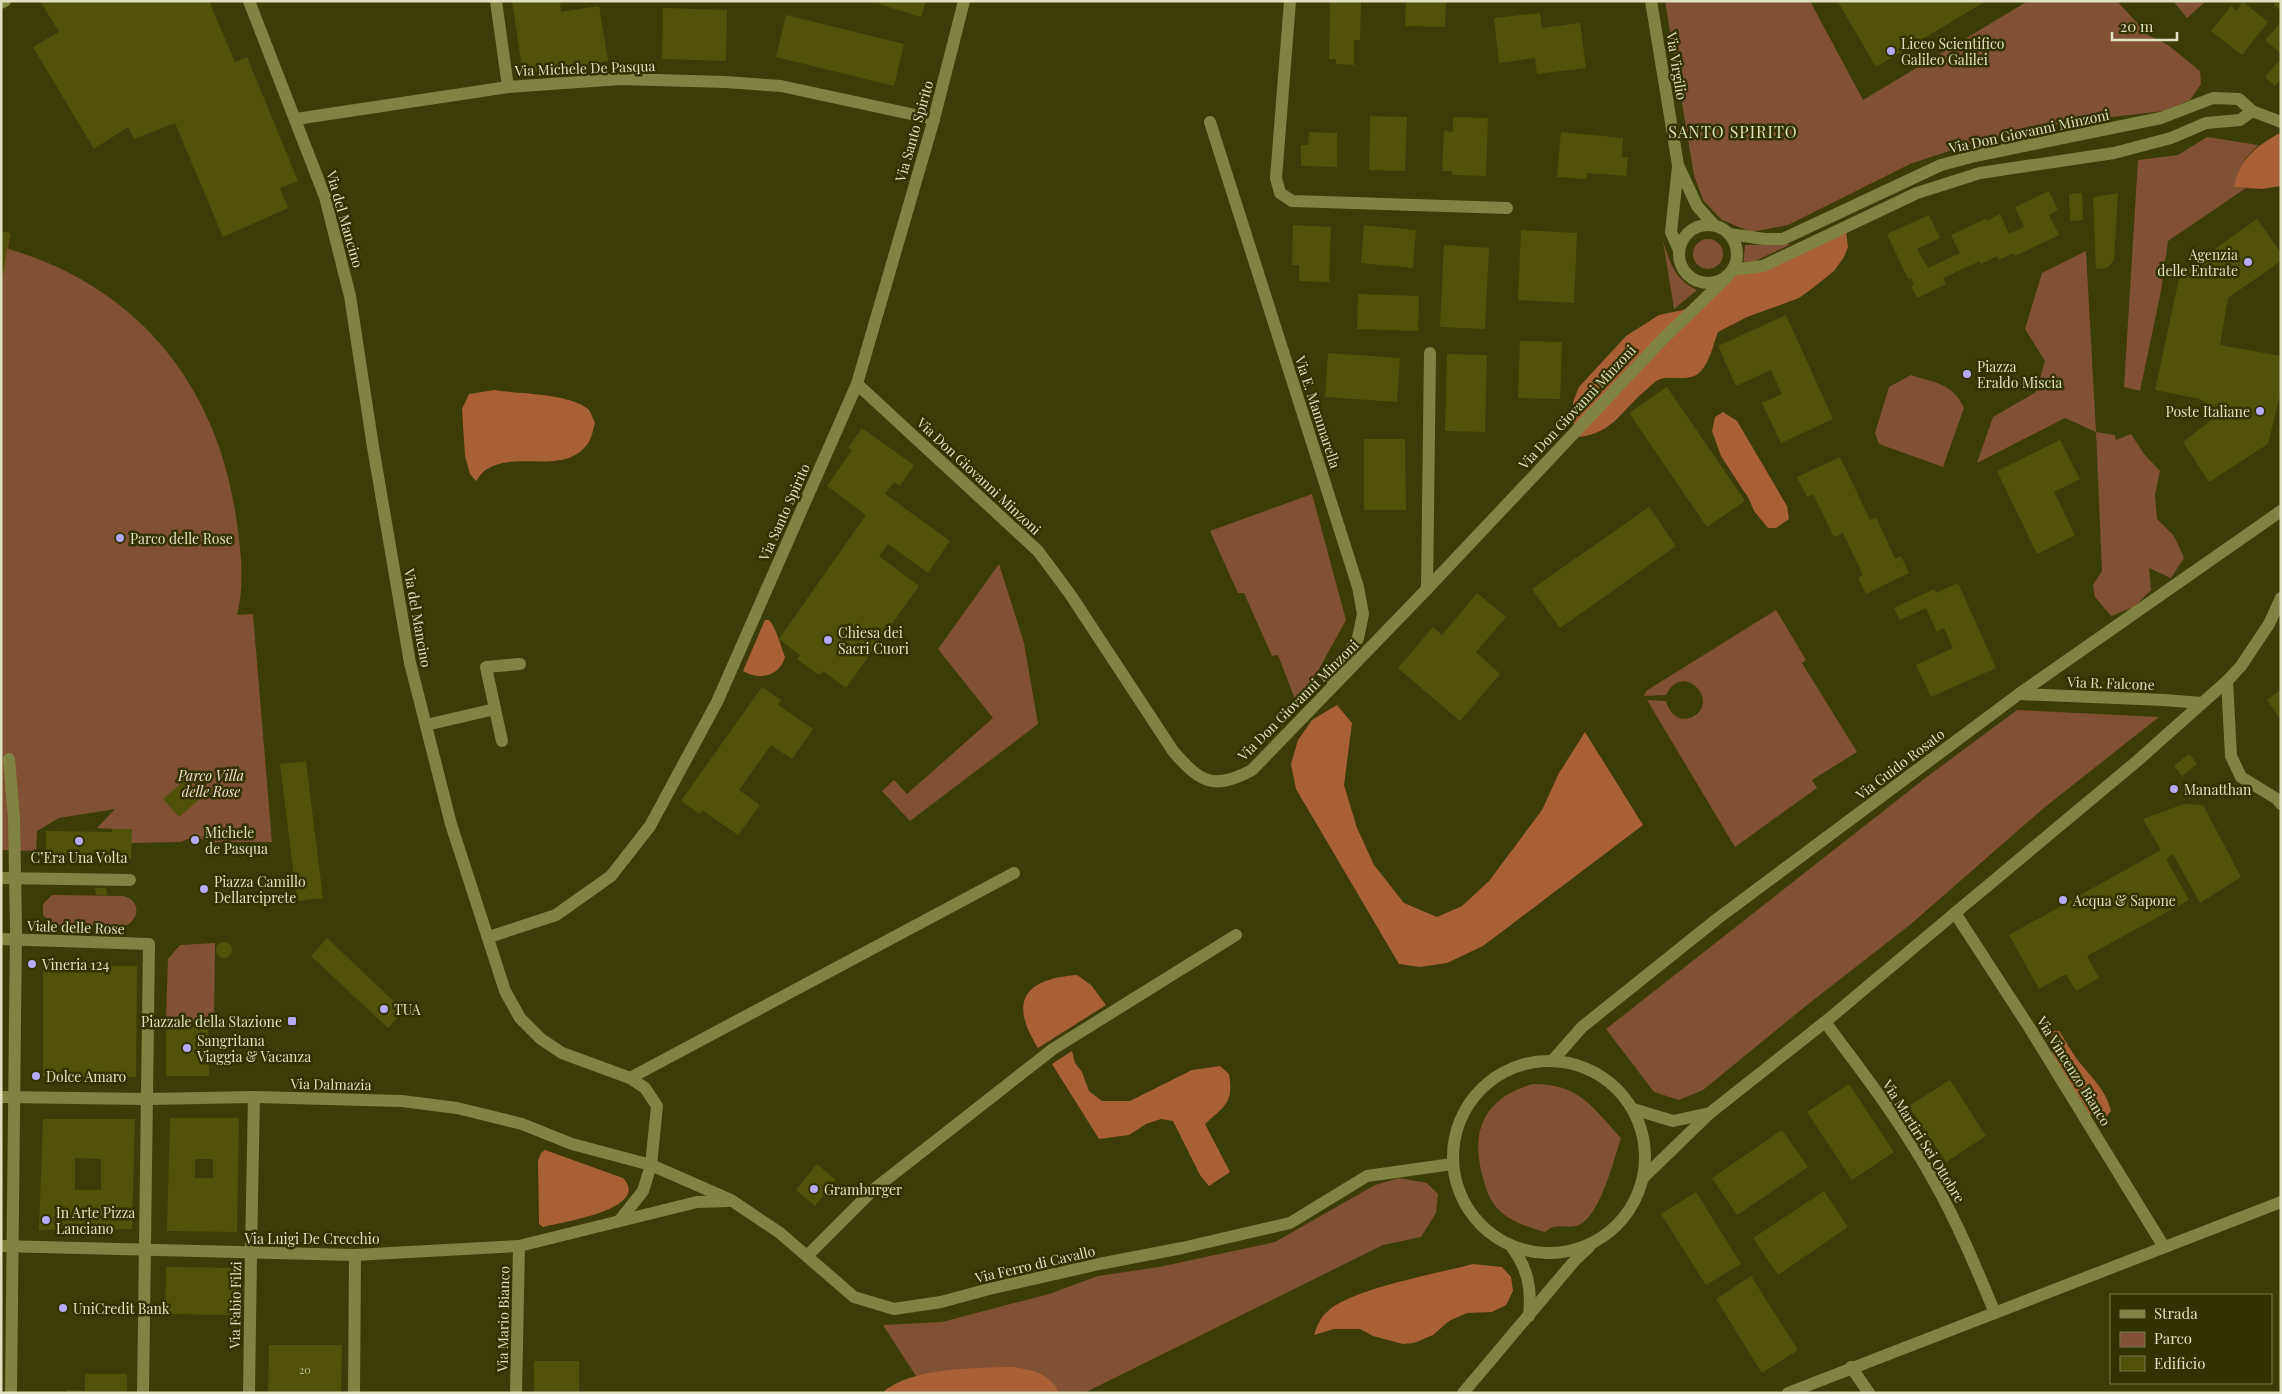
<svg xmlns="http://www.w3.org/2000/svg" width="2282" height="1394" font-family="'Playfair Display',serif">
<rect width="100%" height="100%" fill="#3c3c08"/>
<g fill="#805135">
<polygon points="1665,1 1810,1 1863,100 2028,1 2117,1 2148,35 2168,45 2200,71 2201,84 2190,100 2164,111 2068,122 1970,144 1910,164 1788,225 1751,232 1722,220 1703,200 1694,175"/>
<polygon points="2173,1 2206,1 2187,18"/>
<polygon points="2207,137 2258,145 2245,159 2235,187 2246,188 2168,241 2161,291 2140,391 2124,387 2138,160 2178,155"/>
<path d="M1,232L10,233L8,249C137,286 217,385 236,517C241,549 245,583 237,615L253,614L272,842H208L195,836L181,842L131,843V830L97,828L115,809L59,818L37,831L36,851L1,850Z"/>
<circle cx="1708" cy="254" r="15"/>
<path d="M1663,241C1670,263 1675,280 1697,290L1674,309Z"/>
<polygon points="1791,244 1743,267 1745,245"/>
<polygon points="2086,251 2096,432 2115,435 2116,440 2131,434 2144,454 2160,471 2155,495 2157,519 2174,536 2184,558 2171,578 2149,568 2151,590 2134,607 2111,616 2095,597 2093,585 2102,571 2096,432 2065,418 1977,463 1993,417 2036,392 2045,361 2025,329 2042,273"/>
<path d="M1911,375C1935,383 1953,383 1964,408L1943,467L1879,444L1875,433L1889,387Z"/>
<polygon points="1312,494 1346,620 1298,707 1278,655 1272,656 1244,593 1238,593 1210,531"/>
<polygon points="999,564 1024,643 1038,724 910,821 882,791 894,780 907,794 993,718 938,649"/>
<path d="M1776,610L1806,660L1802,663L1857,752L1812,780L1817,788L1735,847L1647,700L1666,701C1669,713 1679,723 1692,717C1722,703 1683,659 1666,695L1644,696L1646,691Z"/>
<polygon points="2017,710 2159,717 2045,807 1911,924 1807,1005 1703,1090 1679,1100 1654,1092 1606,1029 1928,776"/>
<path d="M52,895L123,896C139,899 141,917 127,925H58L52,924L43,915V904Z"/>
<polygon points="215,943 214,1021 166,1019 168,959 180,945"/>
<path d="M1533,1084C1580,1084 1592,1107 1621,1138C1614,1159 1600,1216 1579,1225C1567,1230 1557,1221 1545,1232C1529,1227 1513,1223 1500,1211C1489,1201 1486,1189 1482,1174C1470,1129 1486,1097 1533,1084Z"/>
<polygon points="1399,1178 1427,1183 1438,1194 1436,1213 1421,1237 1383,1245 1084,1393 927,1393 883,1325 942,1322 1049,1294 1098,1276 1159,1267 1275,1242 1375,1185"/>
</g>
<g fill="#a96034">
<path d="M2278,134H2281V186L2262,189L2234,187C2239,160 2255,147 2278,134Z"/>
<path d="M1846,231L1848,247L1844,257L1834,271L1814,287L1799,298L1747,317L1718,332C1713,345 1710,361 1701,371C1691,383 1672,375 1660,379C1655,381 1651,386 1647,389C1623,408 1614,433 1579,437L1574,428L1573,402L1579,387L1626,336L1659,315L1683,310L1709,297L1734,275Z"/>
<path d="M494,390C520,394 568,393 588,409C591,412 593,419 595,423C593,429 592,437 589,442C566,477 517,450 487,469C483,471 479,477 476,481L470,474L465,456L462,409L469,394Z"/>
<polygon points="1723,412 1737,421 1787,506 1789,519 1776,528 1768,528 1754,511 1749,499 1721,456 1712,431 1715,417"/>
<path d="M765,620H769C775,625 782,649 785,657C780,676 759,681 743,671Z"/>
<polygon points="1337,705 1352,723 1344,785 1357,828 1374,865 1404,903 1437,917 1462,906 1489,881 1542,810 1559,773 1585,732 1643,825 1483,946 1447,963 1420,967 1399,964 1296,789 1291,764 1298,740 1312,720"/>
<path d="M1077,975L1091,985L1106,1005L1038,1048C1009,1002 1023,979 1077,975Z"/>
<path d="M2053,1031H2059C2065,1040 2070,1049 2076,1058C2089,1075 2106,1089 2111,1111L2105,1118L2089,1114C2079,1090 2041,1057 2053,1031Z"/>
<path d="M1072,1051L1075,1063L1082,1072L1089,1091L1102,1101H1130L1192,1070L1220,1066L1229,1074C1234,1102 1225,1106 1205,1124L1230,1172L1209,1186L1200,1175L1173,1121L1161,1119L1146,1124L1129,1135L1099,1139L1052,1064Z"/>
<path d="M545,1150L623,1178C652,1209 562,1222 543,1227L539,1224L538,1161L541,1153Z"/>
<path d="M1473,1264L1502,1267L1511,1277L1513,1291L1506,1305L1492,1312L1467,1313L1449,1321L1433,1335L1414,1343L1403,1344L1373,1336L1360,1329H1334L1314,1335C1317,1326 1320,1318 1327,1312C1349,1289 1440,1273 1473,1264Z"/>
<path d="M1013,1367C1033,1370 1050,1373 1059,1393H882C910,1367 977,1368 1013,1367Z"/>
</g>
<g fill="#51520a" fill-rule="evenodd">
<polygon points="40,1 209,1 235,62 247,57 298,181 280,188 288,208 223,237 175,123 134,139 128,127 94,149 33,47 59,32"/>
<polygon points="512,1 560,1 561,12 599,6 608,61 523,74"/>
<polygon points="880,1 926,1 921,17 879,4"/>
<polygon points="1330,1 1361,1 1360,40 1354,40 1354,65 1336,64 1336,59 1329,59"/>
<polygon points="1406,1 1446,1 1445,27 1405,26"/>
<polygon points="1986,1 1876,67 1838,2 1839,1"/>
<polygon points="2277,1 2281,1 2281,11 2274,5"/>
<polygon points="2243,2 2268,22 2242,55 2211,31 2231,6 2236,11"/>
<polygon points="663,8 727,10 726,61 662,59"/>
<polygon points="1540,13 1542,28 1580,23 1586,68 1537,74 1535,58 1499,63 1494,18"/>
<polygon points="786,15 904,44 894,86 776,57"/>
<polygon points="2281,22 2281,50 2279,52 2265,40"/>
<polygon points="2278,62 2281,65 2281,79 2275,86 2265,77"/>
<polygon points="1370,116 1407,117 1405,171 1369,170"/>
<polygon points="1453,117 1488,118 1486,176 1452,175 1452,171 1442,171 1444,131 1453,132"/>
<polygon points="1309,132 1337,133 1337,167 1301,166 1301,145 1308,145"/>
<polygon points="1561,132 1623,138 1622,157 1628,157 1626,176 1587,173 1586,179 1557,177"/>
<polygon points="2049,191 2058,210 2049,215 2059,235 2015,256 2014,253 1999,260 1997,256 1981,264 1980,261 1943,278 1946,284 1917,298 1911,286 1914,284 1911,278 1908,279 1887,234 1929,215 1940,238 1917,249 1928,268 1960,253 1951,235 1985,219 1987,221 2000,214 2009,234 2024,227 2015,207"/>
<polygon points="2082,193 2083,220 2070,221 2069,194"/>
<polygon points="2118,193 2114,260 2107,268 2096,269 2093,197"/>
<polygon points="2257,219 2281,253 2281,261 2228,298 2220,345 2281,356 2281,391 2268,444 2209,482 2183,442 2214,418 2209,405 2200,399 2155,390 2180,274"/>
<polygon points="1293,225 1331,227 1329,282 1299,281 1299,265 1292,265"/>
<polygon points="1364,225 1416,230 1413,268 1361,263"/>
<polygon points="1521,230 1577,233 1574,303 1518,300"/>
<polygon points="1,232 10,233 3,275 1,274"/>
<polygon points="1444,245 1489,248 1485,329 1440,327"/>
<polygon points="1358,294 1419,296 1418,331 1357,329"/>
<polygon points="1786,315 1833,419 1781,443 1762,403 1782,394 1771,370 1736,386 1718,346"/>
<polygon points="1520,341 1562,342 1560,399 1518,398"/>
<polygon points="1328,353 1400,358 1397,402 1325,397"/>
<polygon points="1447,354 1487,355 1485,432 1445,431"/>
<polygon points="1667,387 1745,501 1707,527 1629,413"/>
<polygon points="862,428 914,465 900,486 894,482 885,494 950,541 928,573 888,544 879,556 919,586 846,688 823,671 819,675 797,659 800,655 779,639 866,515 827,486 852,450 848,448"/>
<polygon points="1364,439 1405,439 1406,510 1364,510"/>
<polygon points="2060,440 2080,479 2054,492 2075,535 2037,554 1997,471"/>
<polygon points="1840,457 1870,520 1876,517 1895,559 1901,556 1909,573 1866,594 1858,578 1863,575 1843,533 1834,537 1813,494 1807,497 1797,477"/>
<polygon points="1649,507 1676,546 1560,628 1532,589"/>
<polygon points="1958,583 1996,668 1931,697 1916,665 1953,648 1944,628 1937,632 1926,608 1900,620 1894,608 1934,589 1936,593"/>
<polygon points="1477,593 1506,617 1476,652 1500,674 1460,721 1398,668 1433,627 1442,635"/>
<polygon points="762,687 781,700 778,705 813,729 792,759 771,745 739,790 760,805 738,835 702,810 700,814 681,801"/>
<polygon points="2281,689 2281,720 2267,700"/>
<polygon points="2189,754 2197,764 2182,776 2174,766"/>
<polygon points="306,761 323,898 297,901 280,764"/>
<polygon points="186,779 202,797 179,817 163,799"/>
<polygon points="2184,804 2203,805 2241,877 2200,903 2173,854 2166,859 2189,900 2087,956 2099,978 2076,991 2066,974 2039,989 2009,935 2161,850 2143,819"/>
<polygon points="112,829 132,829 131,859 111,858 111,854 46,854 46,831 112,832"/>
<polygon points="95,888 106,888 107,895 96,895"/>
<polygon points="327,938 404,1011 388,1028 311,956"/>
<circle cx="224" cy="950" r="8"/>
<polygon points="43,965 137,966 136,1077 43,1076"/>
<polygon points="166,1019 208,1021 209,1076 166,1076"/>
<polygon points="1950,1080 1986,1136 1946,1162 1909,1106"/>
<polygon points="1849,1084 1894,1152 1852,1180 1807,1112"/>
<path d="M170,1118H239L237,1232L167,1231ZM195,1159H213V1178H195Z"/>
<path d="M43,1119H135L132,1229L39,1230ZM75,1158L101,1159V1190H75Z"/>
<polygon points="1782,1130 1808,1167 1737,1215 1712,1178"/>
<polygon points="817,1164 836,1180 815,1206 796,1190"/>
<polygon points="1824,1191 1848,1227 1778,1275 1753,1238"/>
<polygon points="1696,1192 1741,1264 1706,1285 1661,1214"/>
<polygon points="166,1267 237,1268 236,1315 165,1314"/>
<polygon points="1751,1276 1798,1350 1762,1373 1716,1299"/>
<polygon points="269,1345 342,1345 341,1393 268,1393"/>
<rect x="534" y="1361" width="45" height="32"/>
<polygon points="85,1374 127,1374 127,1393 67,1393 67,1390 85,1391"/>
</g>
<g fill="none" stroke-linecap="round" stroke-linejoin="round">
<g stroke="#818342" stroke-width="12">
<polyline points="496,1 508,87"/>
<polyline points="1290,1 1276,178 1280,193 1292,201 1507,208"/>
<polyline points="1651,1 1678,165 1697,206 1714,225"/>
<polyline points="1,3 5,1"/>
<polyline points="1210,122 1358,587 1363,614 1358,638 1332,680"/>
<polyline points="1678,167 1671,232 1679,250"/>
<circle cx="1708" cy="254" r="29"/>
<polyline points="1729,234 1765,239 1783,239 1941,165 1975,156 2161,118 2213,98 2239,99 2252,111 2281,122"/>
<polyline points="1733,270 1763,266 1917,193 1980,173 2114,153 2171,138 2206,123 2240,120 2252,111"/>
<path d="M857,384L1038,551L1070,594L1173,751C1200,782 1213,791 1252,770L1427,589L1662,340L1727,277"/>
<polyline points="1427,589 1430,353"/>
<polyline points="2227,681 2231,756 2241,777 2277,799 2281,804"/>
<polyline points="2019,694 2164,700 2202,703"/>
<polyline points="495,709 502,741"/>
<polyline points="426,725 495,709 486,667 520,664"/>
<polyline points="9,759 14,818 16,929 11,1393"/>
<polyline points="1,878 130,880"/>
<polyline points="1955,913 2029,1027 2164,1247"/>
<polyline points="1,939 149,944 143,1393"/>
<path d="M1825,1022C1864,1074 1905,1127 1936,1185C1959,1226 1977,1270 1995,1313"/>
<polyline points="630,1078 1014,873"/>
<polyline points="251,1252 254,1097"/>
<polyline points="807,1256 873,1190 1053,1049 1236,935"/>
<polyline points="1851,1367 1869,1393"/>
<polyline points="354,1393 355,1255"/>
<polyline points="516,1393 519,1246"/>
<polyline points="1788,1393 2281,1202"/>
</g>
<g stroke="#818342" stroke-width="12">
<polyline points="249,1 325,197 350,296 373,447 410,663 451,824 505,991 520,1018 541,1039 562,1053 630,1078 645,1088 657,1106 651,1165 643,1191 620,1220"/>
<polyline points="296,119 508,87 621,79 725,82 781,86 934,119"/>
<polyline points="489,937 556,915 611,876 650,826 717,702 857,384 934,119 964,1"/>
<polyline points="1553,1060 1582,1027 1717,919 2019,694 2281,511"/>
<circle cx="1549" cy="1157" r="96"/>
<polyline points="1,1097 147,1099 254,1097 402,1101 457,1108 522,1124 572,1144 651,1165 731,1200 780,1233 854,1297 894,1309 941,1302 989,1289 1099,1264 1182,1248 1290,1223 1367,1176 1452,1164"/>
<polyline points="1633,1109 1673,1121 1710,1113"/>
<polyline points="1644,1177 1710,1113 1825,1022 1955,913 2136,762 2227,681 2241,666 2269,624 2281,598"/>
<polyline points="1,1246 355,1255 519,1246 697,1202 728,1201"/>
<path d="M1511,1246C1528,1268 1532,1289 1529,1316"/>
<polyline points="249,1393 251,1252"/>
<polyline points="1463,1393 1576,1259 1589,1247"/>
</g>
</g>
<g fill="#b6abf8" stroke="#323200" stroke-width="2">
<circle cx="1891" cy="51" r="5"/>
<circle cx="2248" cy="262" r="5"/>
<circle cx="1967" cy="374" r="5"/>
<circle cx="2260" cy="411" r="5"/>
<circle cx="120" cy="538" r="5"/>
<circle cx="828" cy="640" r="5"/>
<circle cx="2174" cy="789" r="5"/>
<circle cx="195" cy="840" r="5"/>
<circle cx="79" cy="841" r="5"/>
<circle cx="204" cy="889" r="5"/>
<circle cx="2063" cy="900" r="5"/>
<circle cx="32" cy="964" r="5"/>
<circle cx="384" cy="1009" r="5"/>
<rect x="287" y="1016" width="10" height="10" rx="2.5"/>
<circle cx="187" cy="1048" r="5"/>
<circle cx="36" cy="1076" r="5"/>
<circle cx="814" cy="1189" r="5"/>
<circle cx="46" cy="1220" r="5"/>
<circle cx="63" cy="1308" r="5"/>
</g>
<g text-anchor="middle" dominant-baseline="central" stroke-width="5" stroke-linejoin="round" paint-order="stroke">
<g font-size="11" fill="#bcbd92">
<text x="305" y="1369">20</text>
</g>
<g font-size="14" fill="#dfe1c0" stroke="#323200" text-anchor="start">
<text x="1901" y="43">Liceo Scientifico<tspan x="1901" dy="16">Galileo Galilei</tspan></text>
<text x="2238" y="254" text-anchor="end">Agenzia<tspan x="2238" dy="16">delle Entrate</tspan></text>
<text x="1977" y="366">Piazza<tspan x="1977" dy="16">Eraldo Miscia</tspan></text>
<text x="2250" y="411" text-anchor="end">Poste Italiane</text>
<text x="130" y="538">Parco delle Rose</text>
<text x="838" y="632">Chiesa dei<tspan x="838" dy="16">Sacri Cuori</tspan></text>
<text x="2184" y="789">Manatthan</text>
<text x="205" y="832">Michele<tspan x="205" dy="16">de Pasqua</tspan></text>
<text x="79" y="857" text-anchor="middle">C’Era Una Volta</text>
<text x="214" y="881">Piazza Camillo<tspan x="214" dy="16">Dellarciprete</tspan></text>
<text x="2073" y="900">Acqua &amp; Sapone</text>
<text x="42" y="964">Vineria 124</text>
<text x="394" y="1009">TUA</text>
<text x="282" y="1021" text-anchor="end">Piazzale della Stazione</text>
<text x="197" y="1040">Sangritana<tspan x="197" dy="16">Viaggia &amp; Vacanza</tspan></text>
<text x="46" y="1076">Dolce Amaro</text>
<text x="824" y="1189">Gramburger</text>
<text x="56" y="1212">In Arte Pizza<tspan x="56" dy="16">Lanciano</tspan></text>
<text x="73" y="1308">UniCredit Bank</text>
</g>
<g font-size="14" fill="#dfe1c0" stroke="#323200">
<text transform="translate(1677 66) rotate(81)">Via Virgilio</text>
<text transform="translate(585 68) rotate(-2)">Via Michele De Pasqua</text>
<text transform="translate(914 131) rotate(-74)">Via Santo Spirito</text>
<text transform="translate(2029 131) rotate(-12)">Via Don Giovanni Minzoni</text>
<text transform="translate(345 219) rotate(74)">Via del Mancino</text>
<text transform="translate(1577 407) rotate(-47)">Via Don Giovanni Minzoni</text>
<text transform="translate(1318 412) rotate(72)">Via E. Mammarella</text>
<text transform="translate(979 476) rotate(43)">Via Don Giovanni Minzoni</text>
<text transform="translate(784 512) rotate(-66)">Via Santo Spirito</text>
<text transform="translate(418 618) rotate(80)">Via del Mancino</text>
<text transform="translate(2111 683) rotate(2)">Via R. Falcone</text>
<text transform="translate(1298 700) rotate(-45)">Via Don Giovanni Minzoni</text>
<text transform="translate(1900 764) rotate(-37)">Via Guido Rosato</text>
<text transform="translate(76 927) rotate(2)">Viale delle Rose</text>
<text transform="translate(2074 1071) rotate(58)">Via Vincenzo Bianco</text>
<text transform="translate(331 1084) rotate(1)">Via Dalmazia</text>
<text transform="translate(1924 1141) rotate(58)">Via Martiri Sei Ottobre</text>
<text x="312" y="1238">Via Luigi De Crecchio</text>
<text transform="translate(1035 1264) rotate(-13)">Via Ferro di Cavallo</text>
<text transform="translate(235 1305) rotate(-89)">Via Fabio Filzi</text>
<text transform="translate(503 1319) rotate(-89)">Via Mario Bianco</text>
</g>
<g font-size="14" font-style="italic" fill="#f5dfd4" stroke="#323200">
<text x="211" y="775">Parco Villa<tspan x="211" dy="16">delle Rose</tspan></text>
</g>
<g font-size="16" letter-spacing="1" fill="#dfe1c0" stroke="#323200">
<text x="1733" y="131">SANTO SPIRITO</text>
</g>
</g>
<rect width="2282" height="1394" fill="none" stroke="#dfe1c0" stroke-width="5"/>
<rect x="2110" y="1294" width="162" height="90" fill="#323200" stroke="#77784d"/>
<rect x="2120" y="1310" width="25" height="8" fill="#818342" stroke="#77784d"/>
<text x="2154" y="1319" font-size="15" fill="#dfe1c0">Strada</text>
<rect x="2120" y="1332" width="25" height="15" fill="#805135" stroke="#77784d"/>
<text x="2154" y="1344" font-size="15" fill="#dfe1c0">Parco</text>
<rect x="2120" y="1356" width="25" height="15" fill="#51520a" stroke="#77784d"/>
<text x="2154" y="1369" font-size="15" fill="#dfe1c0">Edificio</text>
<path d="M2112 32v8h65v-8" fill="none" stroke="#dfe1c0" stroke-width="2.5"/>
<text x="2120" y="32" font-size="15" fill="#dfe1c0" stroke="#323200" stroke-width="4" paint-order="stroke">20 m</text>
</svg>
